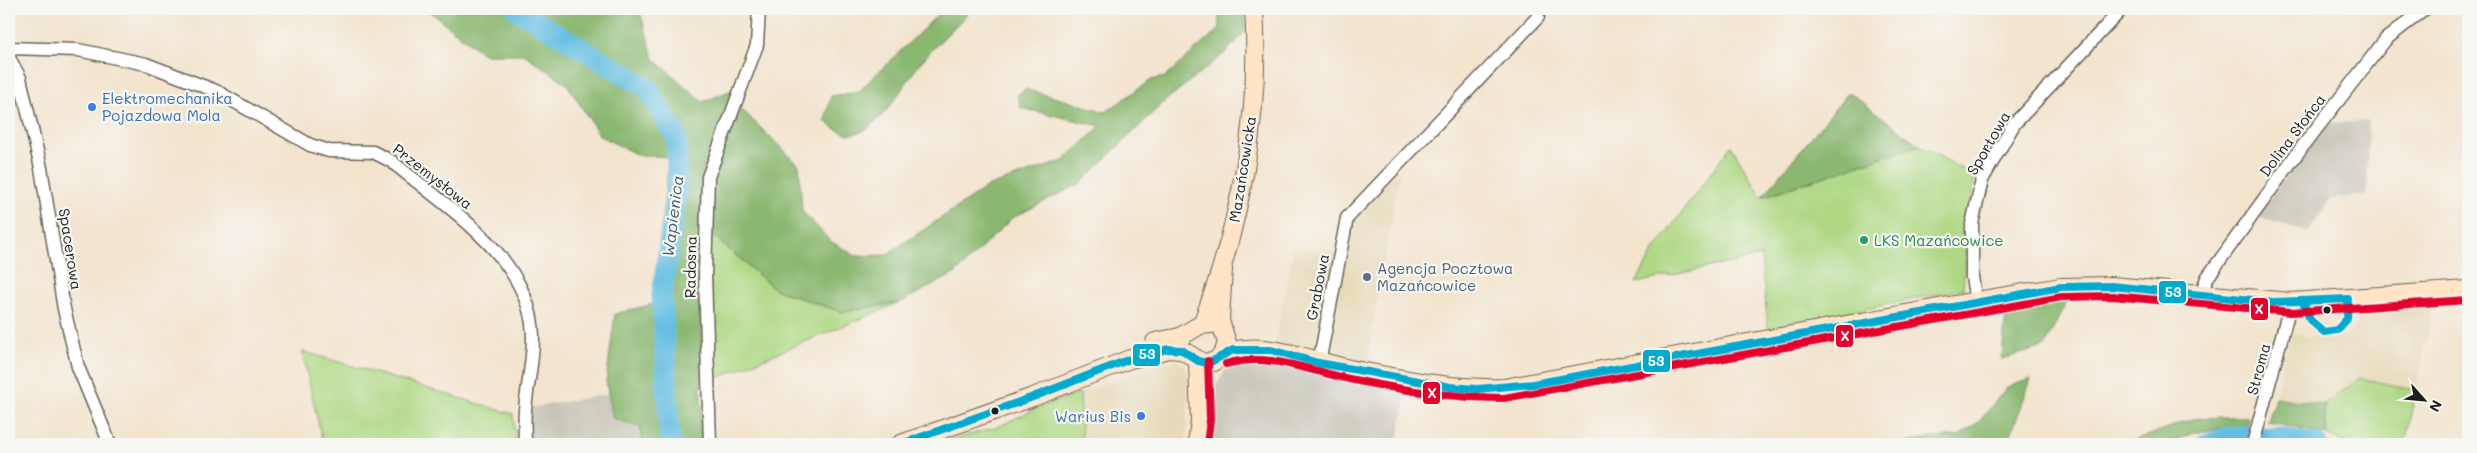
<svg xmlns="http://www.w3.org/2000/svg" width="2477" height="453" font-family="Mali,sans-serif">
<rect width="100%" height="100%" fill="#f6f6f2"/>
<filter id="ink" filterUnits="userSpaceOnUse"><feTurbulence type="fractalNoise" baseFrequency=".02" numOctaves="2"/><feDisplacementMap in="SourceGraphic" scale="10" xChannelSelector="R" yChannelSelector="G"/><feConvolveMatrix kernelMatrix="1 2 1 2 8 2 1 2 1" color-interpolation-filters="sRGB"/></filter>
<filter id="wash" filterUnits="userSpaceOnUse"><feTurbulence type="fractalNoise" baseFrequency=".0096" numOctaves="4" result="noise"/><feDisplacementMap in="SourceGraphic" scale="20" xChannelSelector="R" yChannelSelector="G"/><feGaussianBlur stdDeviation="1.12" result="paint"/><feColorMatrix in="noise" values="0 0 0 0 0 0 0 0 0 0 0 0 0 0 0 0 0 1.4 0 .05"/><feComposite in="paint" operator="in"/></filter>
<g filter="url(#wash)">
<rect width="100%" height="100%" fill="#f3e4ce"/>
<g fill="#e7daba">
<polygon points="1400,169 1367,364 1325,357 1350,221"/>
<polygon points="1294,247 1336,253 1317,356 1275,343"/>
<polygon points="2434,305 2416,390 2360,378 2324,405 2275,397 2290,333 2329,340 2347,335 2359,321 2363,310"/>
<polygon points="1177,361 1185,366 1189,381 1186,444 1082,444 1080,393 1163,363"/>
</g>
<g fill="#c8c4b8">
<polygon points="2368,121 2367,195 2330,199 2309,232 2256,217 2326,123"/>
<polygon points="1248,361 1275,363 1315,373 1408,390 1397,444 1209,444 1216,386 1228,366"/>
<polygon points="608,394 613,418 640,427 643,444 528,444 528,408"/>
</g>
<g fill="#aed883" stroke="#657a50">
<polygon points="1919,145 1975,176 1968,223 1963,289 1768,329 1761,256 1636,283 1653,252 1731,146 1762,197"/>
<polygon points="710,233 776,290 842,312 901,302 710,381"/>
<polygon points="302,351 513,414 516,444 323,444"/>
<polygon points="2360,378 2416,390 2405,444 2348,444 2327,435 2324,405"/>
<polygon points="1080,393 1082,444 933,444 995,428 1040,407"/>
</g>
<g fill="#8ab871" stroke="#536a46">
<polygon points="427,9 639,9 654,59 703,102 737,88 705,175 701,396 704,444 643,444 640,427 613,418 606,382 615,314 653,304 669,157 638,155 600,136 567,84 524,54 483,54"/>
<path d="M944,9H972C955,27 937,43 921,62C905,81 878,136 849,134C840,133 832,126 825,121L831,96L858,92Z"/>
<polygon points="1218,9 1246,9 1245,32 1225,53 1165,101 1081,183 1012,218 956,273 901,302 842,312 776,290 710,233 712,177 740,108 799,165 802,211 830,241 856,256 886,255 989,186 1063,161 1101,126 1021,108 1017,95 1025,89 1106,112 1151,80 1165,77 1220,28"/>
<polygon points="1849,92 1919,145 1762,197"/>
<polygon points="2048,301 2067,301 2044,347 2002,359 2006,311"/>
<polygon points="2031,379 2010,437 2073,444 1903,444 1921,439 1959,436 1979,422 2007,387"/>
<polygon points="2275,397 2324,405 2327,435 2268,422"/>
<polygon points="2221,417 2248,417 2246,429 2215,429 2193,433 2167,444 2095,444 2131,442 2192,419"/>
</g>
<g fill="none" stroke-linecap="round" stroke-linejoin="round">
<g stroke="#64bee2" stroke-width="21">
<polyline points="516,9 647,88 677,138 677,190 662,294 670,444"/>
<polyline points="2206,444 2231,436 2281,438 2317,444"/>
</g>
</g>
</g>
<g filter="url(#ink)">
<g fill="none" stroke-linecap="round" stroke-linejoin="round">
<defs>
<g id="street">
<path d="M9,48L78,50L146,64L216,91L310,145L329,151L373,152L391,161C445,206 533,259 533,338C533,363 527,386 525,410C524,421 525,433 525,444"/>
<polyline points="9,58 20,78 41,168 64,309 78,367 110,444"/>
<polyline points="2201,294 2207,278 2296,155 2386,39 2425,9"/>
<polyline points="1976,301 1972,277 1972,224 1982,180 2014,124 2122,9"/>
<polyline points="1319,363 1347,218 1538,17"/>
<polyline points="710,444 705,274 708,177 757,45 759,9"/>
<polyline points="2253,444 2291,302"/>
</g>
<g id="secondary">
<path d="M1202,324C1240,226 1261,115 1254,9"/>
<polyline points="1155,342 1180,337 1200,325 1212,324"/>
<path d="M1223,354C1262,338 1311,361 1350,369C1401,379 1452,390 1504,388L1976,301L2061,287L2112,286L2291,302L2468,290"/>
<polyline points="901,444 1033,397 1130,359 1155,353 1168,349 1182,350 1203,363 1214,362 1223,354 1227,343 1220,320 1223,269"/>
<polyline points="1197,444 1200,420 1198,361"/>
</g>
</defs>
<use href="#street" stroke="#67625a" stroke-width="15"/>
<use href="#secondary" stroke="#67625a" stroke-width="20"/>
<use href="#street" stroke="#fff" stroke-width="12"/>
<use href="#secondary" stroke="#ffe4c6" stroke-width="18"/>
<defs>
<polyline id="bus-1" points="901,444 1033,397 1130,359 1168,349 1182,350 1198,361 1209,363 1233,350 1271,350 1319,363 1451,387 1477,389 1533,384 2061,287 2112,286 2273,302 2348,299 2347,319 2337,330 2324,332 2310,320 2303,302"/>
<g id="bus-2">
<path d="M1226,364C1268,352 1307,370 1349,379C1400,390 1452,398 1504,398L2062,297L2112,296L2291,312L2468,300"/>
<polyline points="1207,444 1210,420 1208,361"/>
</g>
</defs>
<use href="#bus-1" stroke="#f6f6f2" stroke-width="11"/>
<use href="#bus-2" stroke="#f6f6f2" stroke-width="11"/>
<use href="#bus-1" stroke="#00a9ce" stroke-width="8"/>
<use href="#bus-2" stroke="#e4002b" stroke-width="8"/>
</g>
</g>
<g fill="#3f7fe0" stroke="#f6f6f2" stroke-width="2">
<circle cx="92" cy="107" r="5"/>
<circle cx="1141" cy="416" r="5"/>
</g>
<circle fill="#2e9e5b" stroke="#f6f6f2" stroke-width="2" cx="1864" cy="240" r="5"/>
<circle fill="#5c6f8a" stroke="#f6f6f2" stroke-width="2" cx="1367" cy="277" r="5"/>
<g fill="#1c1c1c" stroke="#f6f6f2" stroke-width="2">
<circle cx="2327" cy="310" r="4.5"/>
<circle cx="995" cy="411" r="4.5"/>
</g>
<g text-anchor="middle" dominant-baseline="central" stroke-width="4.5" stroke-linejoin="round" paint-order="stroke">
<g font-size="15" fill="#366cbe" stroke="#f6f6f2" text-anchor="start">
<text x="102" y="98">Elektromechanika<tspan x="102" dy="17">Pojazdowa Mola</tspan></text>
<text x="1131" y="416" text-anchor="end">Warius Bis</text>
</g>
<g font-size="15" fill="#1c1c1c" stroke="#f6f6f2">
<text transform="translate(2292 135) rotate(-53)">Dolina Słońca</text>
<text transform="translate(1988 143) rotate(-60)">Sportowa</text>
<text transform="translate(1242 169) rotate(-81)">Mazańcowicka</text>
<text transform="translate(433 176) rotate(38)">Przemysłowa</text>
<text transform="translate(71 249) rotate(81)">Spacerowa</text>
<text transform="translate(690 267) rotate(-89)">Radosna</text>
<text transform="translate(1317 287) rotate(-79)">Grabowa</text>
<text transform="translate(2258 369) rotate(-75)">Stroma</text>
</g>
<g font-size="15" fill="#27864d" stroke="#f6f6f2" text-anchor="start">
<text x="1874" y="240">LKS Mazańcowice</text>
</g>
<g font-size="15" fill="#4e5e75" stroke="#f6f6f2" text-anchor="start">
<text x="1377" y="268">Agencja Pocztowa<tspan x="1377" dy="17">Mazańcowice</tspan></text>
</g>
<g font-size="16" font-style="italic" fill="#395d6b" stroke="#f6f6f2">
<text transform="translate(672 216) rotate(-83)">Wapienica</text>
</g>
</g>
<g stroke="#f6f6f2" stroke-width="2">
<rect x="2158" y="280" width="29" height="24" rx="5" fill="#00a9ce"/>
<rect x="2250" y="297" width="19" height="24" rx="5" fill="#e4002b"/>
<rect x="1835" y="324" width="19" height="24" rx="5" fill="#e4002b"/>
<rect x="1132" y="343" width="29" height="24" rx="5" fill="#00a9ce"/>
<rect x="1642" y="349" width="29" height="24" rx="5" fill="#00a9ce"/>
<rect x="1422" y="381" width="19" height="24" rx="5" fill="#e4002b"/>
</g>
<g font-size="14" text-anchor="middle" font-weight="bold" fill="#fff">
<text x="2173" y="297">53</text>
<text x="2259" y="314">X</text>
<text x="1845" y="341">X</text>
<text x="1147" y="359">53</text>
<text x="1656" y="366">53</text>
<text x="1432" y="398">X</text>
</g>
<rect width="2477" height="453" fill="none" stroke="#f6f6f2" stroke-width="30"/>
<g transform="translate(2424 400) rotate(117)" stroke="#f6f6f2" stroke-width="4" paint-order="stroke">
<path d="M0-4L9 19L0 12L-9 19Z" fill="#1c1c1c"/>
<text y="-8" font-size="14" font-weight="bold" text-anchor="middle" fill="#1c1c1c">N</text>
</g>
</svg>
